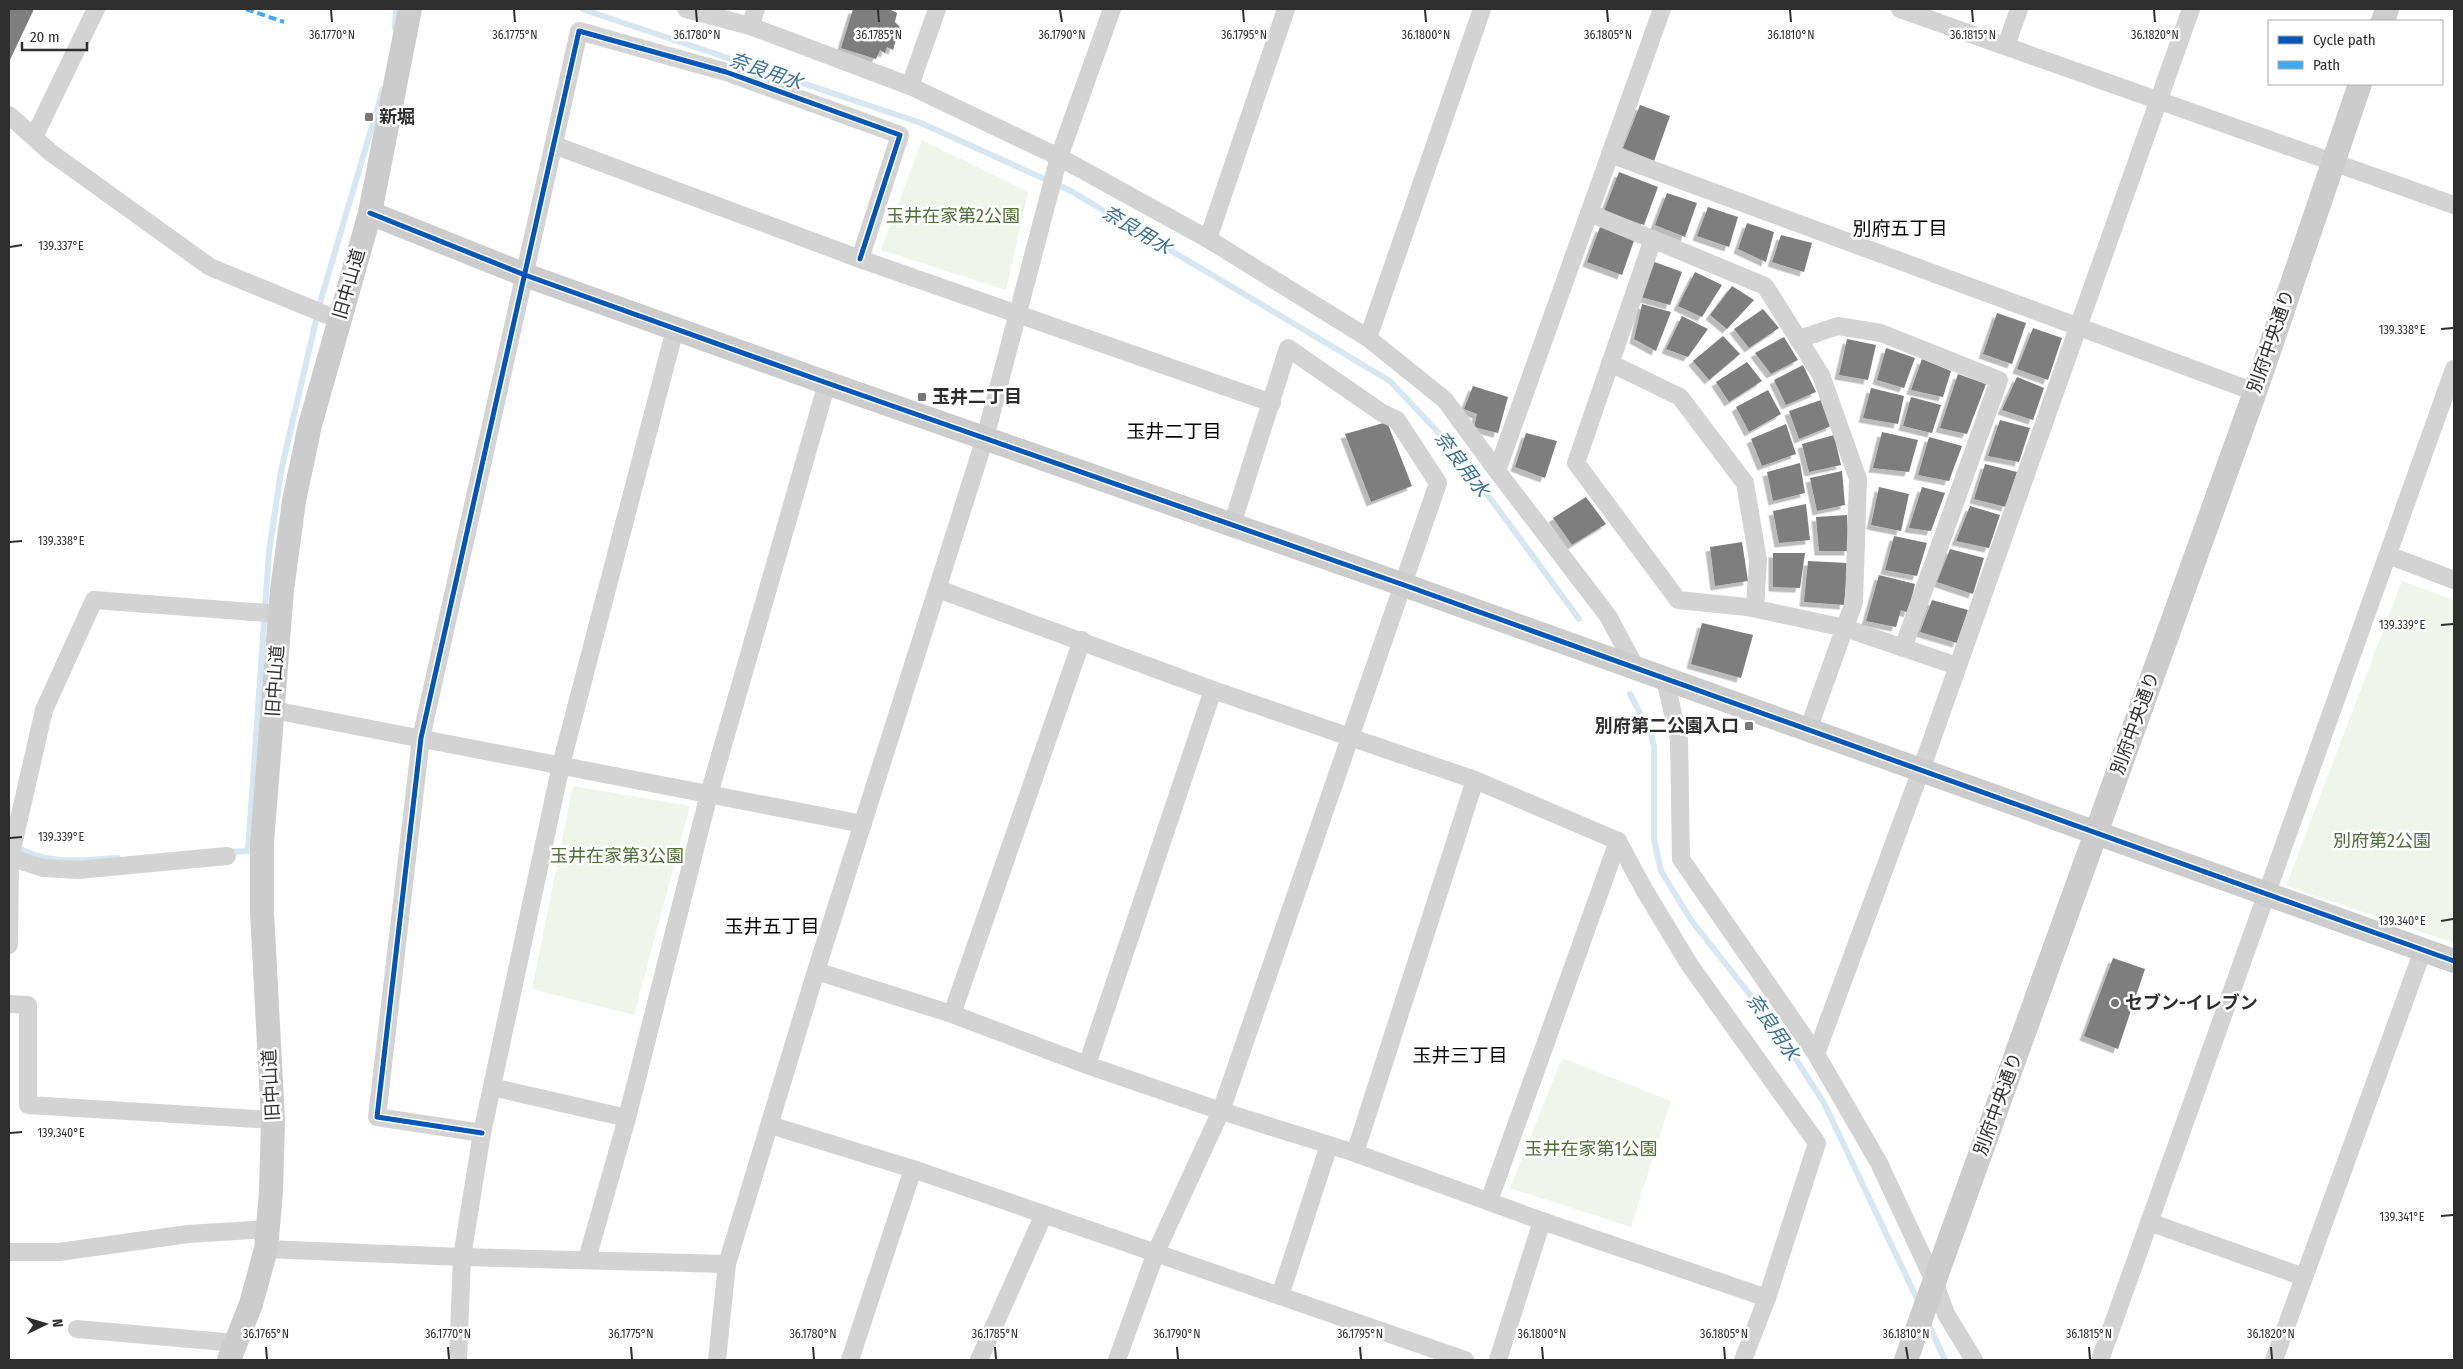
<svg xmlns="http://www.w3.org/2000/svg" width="2463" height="1369" font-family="'Fira Sans Condensed','Noto Sans JP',sans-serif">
<defs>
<filter id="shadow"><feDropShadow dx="-4.5" dy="4.5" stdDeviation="0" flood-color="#0004"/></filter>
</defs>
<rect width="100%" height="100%" fill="#fff"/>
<g fill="#f0f5eb">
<polygon points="922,140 1028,192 1006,290 881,250"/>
<polygon points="2402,581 2454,600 2454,943 2286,886"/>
<polygon points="573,786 690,806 634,1015 532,989"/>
<polygon points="1562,1058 1671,1101 1631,1227 1510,1188"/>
</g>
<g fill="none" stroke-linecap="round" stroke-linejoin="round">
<g stroke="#d6e7f2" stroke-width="6">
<polyline points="582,9 921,123 1071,191 1390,381 1437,431 1493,502 1579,619"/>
<polyline points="395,28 396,9"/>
<polyline points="1630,694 1651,734 1654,747 1654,840 1661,871 1691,920 1774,1025 1824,1103 1919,1303"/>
<path d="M14,845C46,866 82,860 118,858"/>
<polyline points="228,852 248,851 269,552 281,471 321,299 383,89"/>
<polyline points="1927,1321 1945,1360"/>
</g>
</g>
<g fill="#7e7e7e" filter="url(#shadow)">
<polygon points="9,9 34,9 9,62"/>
<polygon points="853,9 892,9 891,10 897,13 895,22 900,27 893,50 887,47 885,53 880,50 876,59 841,48"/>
<polygon points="1640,105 1670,116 1654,161 1623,148"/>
<polygon points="1619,172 1658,187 1644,225 1604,211"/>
<polygon points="1667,193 1697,203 1685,237 1655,225"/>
<polygon points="1708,207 1738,217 1729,247 1697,236"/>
<polygon points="1747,223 1774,232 1766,262 1738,249"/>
<polygon points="1600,227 1635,238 1622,275 1587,262"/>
<polygon points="1781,235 1812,243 1804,272 1772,262"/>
<polygon points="1652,261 1682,272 1670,305 1641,297"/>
<polygon points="1695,272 1722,285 1702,317 1678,306"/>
<polygon points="1732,286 1754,300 1727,329 1710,315"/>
<polygon points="1642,304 1671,312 1656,351 1634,339"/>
<polygon points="1763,309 1779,328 1749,348 1734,329"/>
<polygon points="1997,313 2026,323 2012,364 1983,354"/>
<polygon points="1682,316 1708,329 1688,357 1666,349"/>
<polygon points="2033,328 2062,338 2048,380 2017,369"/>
<polygon points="1723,336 1740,354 1709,380 1693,361"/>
<polygon points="1784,337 1798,360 1771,374 1755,353"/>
<polygon points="1847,339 1876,345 1868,380 1839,375"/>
<polygon points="1886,348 1915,358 1904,388 1877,380"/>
<polygon points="1922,359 1951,371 1943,397 1911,390"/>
<polygon points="1747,362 1762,381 1729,402 1716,382"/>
<polygon points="1803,365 1816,392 1786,405 1774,380"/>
<polygon points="1958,374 1986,384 1967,434 1940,428"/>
<polygon points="2017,377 2044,388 2033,420 2002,410"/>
<polygon points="1473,386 1508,397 1498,433 1474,427 1477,414 1464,409"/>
<polygon points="1871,388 1904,396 1898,424 1863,418"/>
<polygon points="1768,390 1781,414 1749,432 1736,407"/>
<polygon points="1911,397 1941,405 1932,433 1903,426"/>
<polygon points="1821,400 1831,426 1799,439 1789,411"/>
<polygon points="2000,420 2030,428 2019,462 1988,456"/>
<polygon points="1387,422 1412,486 1371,502 1345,434"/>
<polygon points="1786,424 1796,454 1762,466 1751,439"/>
<polygon points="1882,432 1918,440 1909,472 1873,468"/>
<polygon points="1526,433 1557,441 1545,478 1515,467"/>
<polygon points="1834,435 1841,465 1809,472 1802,444"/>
<polygon points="1929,437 1962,446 1949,481 1918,475"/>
<polygon points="1800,463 1805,493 1773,501 1767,472"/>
<polygon points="1985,464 2017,472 2006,507 1974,499"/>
<polygon points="1842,471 1845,505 1817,511 1810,478"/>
<polygon points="1879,487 1909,494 1901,531 1871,525"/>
<polygon points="1922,487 1945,493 1931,531 1909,528"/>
<polygon points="1586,497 1606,524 1572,545 1553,518"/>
<polygon points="1806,504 1810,540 1779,543 1773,511"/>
<polygon points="1970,506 2000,515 1989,548 1956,541"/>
<polygon points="1847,515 1849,551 1819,551 1816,517"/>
<polygon points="1894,536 1927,543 1917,576 1885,570"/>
<polygon points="1742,542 1748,581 1715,586 1710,547"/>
<polygon points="1950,549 1984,558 1973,594 1937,582"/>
<polygon points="1773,553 1805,553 1800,588 1773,587"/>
<polygon points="1808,561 1848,563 1844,605 1804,602"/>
<polygon points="1879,575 1915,584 1908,613 1901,610 1896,627 1866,621"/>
<polygon points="1932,600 1968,610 1957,643 1920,632"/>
<polygon points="1702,623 1753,635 1741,678 1691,664"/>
<polygon points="2113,958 2145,969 2118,1049 2084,1036"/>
</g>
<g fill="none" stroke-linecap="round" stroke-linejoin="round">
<g stroke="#d3d3d3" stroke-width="18">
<polyline points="686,9 750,26 910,86 1059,157 1208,239 1368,338 1445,400 1497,471 1608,616 1637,670"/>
<polyline points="1900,9 2454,205"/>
<polyline points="750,26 756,9"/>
<polyline points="2006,46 2019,9"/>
<polyline points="910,86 937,9"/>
<polyline points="9,115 50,152 210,267 339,320"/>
<polyline points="34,137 96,9"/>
<polyline points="554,145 860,259 1272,403"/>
<polyline points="1610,154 2255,392"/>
<polyline points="1589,213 1765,286 1821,375 1858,479 1854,602 1808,730"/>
<polyline points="1208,239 1286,9"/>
<polyline points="1653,239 1576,463 1678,600 1747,607 1845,628 1957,666"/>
<polyline points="1368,338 1482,9"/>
<polyline points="1799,339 1838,326 1881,333 1999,380 1903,648"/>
<polyline points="1610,363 1680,397 1745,483 1758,560 1755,608"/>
<polyline points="1497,471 1662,9"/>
<polyline points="2388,555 2454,580"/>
<polyline points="938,589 1213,690 1475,780 1618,841 1645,891 1689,964 1817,1143 1767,1298 1743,1360"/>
<polyline points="1665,680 1679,739 1681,859 1816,1054 1879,1163 1934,1281 1946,1314 1974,1360"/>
<polyline points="273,710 863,824"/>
<polyline points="9,857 43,868 78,870 227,856"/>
<polyline points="9,945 10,858 44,710 94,600 280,614"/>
<polyline points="816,971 952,1014 1087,1065 1221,1111 1355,1153 1542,1221 1767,1298"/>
<polyline points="9,1004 28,1005 28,1105 273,1120"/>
<polyline points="952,1014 1082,640"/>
<polyline points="1816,1054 1921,770 2191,9"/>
<polyline points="1087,1065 1213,690"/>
<polyline points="492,1087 627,1118"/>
<polyline points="770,1125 913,1169 1465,1360"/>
<polyline points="482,1133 377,1117 421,738 579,31 726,72 900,135 860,259"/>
<polyline points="1355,1153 1475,780"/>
<polyline points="1489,1201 1618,841"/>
<polyline points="2149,1222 2304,1277"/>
<polyline points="266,1249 462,1257 727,1264"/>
<polyline points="9,1252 59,1252 188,1234 268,1229"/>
<polyline points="587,1259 627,1118 709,794 827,383"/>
<polyline points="1280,1296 1329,1145"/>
<polyline points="77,1329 236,1343"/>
<polyline points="458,1360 462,1257 482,1133 561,765 675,329"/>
<polyline points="717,1360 727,1264 816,971 985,438 1059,157 1112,9"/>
<polyline points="850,1360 913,1169"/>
<polyline points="979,1360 1044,1214"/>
<polyline points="1117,1360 1156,1252 1221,1111 1438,483 1397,420 1382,413 1288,348 1232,525"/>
<polyline points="1498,1360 1542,1221"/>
<polyline points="2100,1360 2454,369"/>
<polyline points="2274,1360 2423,950"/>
</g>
<g stroke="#ccc" stroke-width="24">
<polyline points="2383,21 2387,9"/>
<polyline points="370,213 525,275 827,383 1404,585 2454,961"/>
<polyline points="229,1360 251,1304 266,1249 271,1192 273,1120 262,912 262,843 282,590 294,501 310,425 370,213 410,9"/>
<polyline points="1906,1360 2255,392 2360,84"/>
</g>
<polyline stroke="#3fa9f5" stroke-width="4" stroke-dasharray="8 4" stroke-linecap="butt" points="246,9 284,22"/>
<defs>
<g id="cycleway">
<polyline points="370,213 525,275 827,383 1404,585 2454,961"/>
<polyline points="482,1133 377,1117 421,738 579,31 726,72 900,135 860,259"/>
</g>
</defs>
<use href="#cycleway" stroke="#fff" stroke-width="8"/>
<use href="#cycleway" stroke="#0057b8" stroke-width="5"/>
</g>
<path fill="none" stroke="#2e2e2e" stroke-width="2" d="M331,10L332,22M514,10L515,22M696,10L697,22M878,10L879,22M1060,10L1062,22M1243,10L1244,22M1425,10L1426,22M1607,10L1608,22M1790,10L1791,22M1972,10L1973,22M2154,10L2155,22M10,247L22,245M2441,329L2453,328M10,542L22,541M2441,625L2453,624M10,838L22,837M2441,921L2453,919M10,1133L22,1132M2441,1216L2453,1215M266,1347L267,1359M448,1347L449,1359M631,1347L632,1359M813,1347L814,1359M995,1347L996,1359M1177,1347L1178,1359M1360,1347L1361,1359M1542,1347L1543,1359M1724,1347L1725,1359M1906,1347L1908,1359M2089,1347L2090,1359M2271,1347L2272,1359"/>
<g fill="#777" stroke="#fff" stroke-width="2">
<rect x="364" y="112" width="10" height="10" rx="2.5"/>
<rect x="917" y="392" width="10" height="10" rx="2.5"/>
<rect x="1744" y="721" width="10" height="10" rx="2.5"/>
<circle cx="2115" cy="1003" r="5"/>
</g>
<g text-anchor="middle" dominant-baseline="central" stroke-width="5" stroke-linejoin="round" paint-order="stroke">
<g font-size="18" font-weight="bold" fill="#2e2e2e" stroke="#fff" text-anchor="start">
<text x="379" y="117">新堀</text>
<text x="932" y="397">玉井二丁目</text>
<text x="1739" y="726" text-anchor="end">別府第二公園入口</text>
<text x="2125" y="1003">セブン-イレブン</text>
</g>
<g font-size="18" fill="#506c38" stroke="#fff">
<text x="953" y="216">玉井在家第2公園</text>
<text x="2382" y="841">別府第2公園</text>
<text x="617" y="856">玉井在家第3公園</text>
<text x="1591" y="1149">玉井在家第1公園</text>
</g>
<g font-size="18" fill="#2e2e2e" stroke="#fff">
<text transform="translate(349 284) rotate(-74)">旧中山道</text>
<text transform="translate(2271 341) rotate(-71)">別府中央通り</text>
<text transform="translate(275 681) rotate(-86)">旧中山道</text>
<text transform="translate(2135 723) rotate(-70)">別府中央通り</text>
<text transform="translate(271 1085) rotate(-93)">旧中山道</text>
<text transform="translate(1998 1104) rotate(-70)">別府中央通り</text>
</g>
<g font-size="19" font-style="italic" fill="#376f95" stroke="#fff">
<text transform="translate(766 71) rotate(19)">奈良用水</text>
<text transform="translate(1137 230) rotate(31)">奈良用水</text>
<text transform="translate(1462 464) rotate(53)">奈良用水</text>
<text transform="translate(1773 1027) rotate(55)">奈良用水</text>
</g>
<g font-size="19" fill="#000" stroke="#fff">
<text x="1900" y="228">別府五丁目</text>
<text x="1174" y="431">玉井二丁目</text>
<text x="772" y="926">玉井五丁目</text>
<text x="1460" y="1055">玉井三丁目</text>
</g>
</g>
<g font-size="12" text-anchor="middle" fill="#2e2e2e" stroke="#fff" stroke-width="5" stroke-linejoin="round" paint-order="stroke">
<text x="332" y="39">36.1770°N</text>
<text x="515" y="39">36.1775°N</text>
<text x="697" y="39">36.1780°N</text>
<text x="879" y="39">36.1785°N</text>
<text x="1062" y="39">36.1790°N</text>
<text x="1244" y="39">36.1795°N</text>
<text x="1426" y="39">36.1800°N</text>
<text x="1608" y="39">36.1805°N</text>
<text x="1791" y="39">36.1810°N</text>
<text x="1973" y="39">36.1815°N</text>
<text x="2155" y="39">36.1820°N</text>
<text x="61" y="250">139.337°E</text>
<text x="2402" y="334">139.338°E</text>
<text x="61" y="545">139.338°E</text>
<text x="2402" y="629">139.339°E</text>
<text x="61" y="841">139.339°E</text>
<text x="2402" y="925">139.340°E</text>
<text x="61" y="1137">139.340°E</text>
<text x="2402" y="1221">139.341°E</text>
<text x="266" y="1338">36.1765°N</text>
<text x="448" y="1338">36.1770°N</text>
<text x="631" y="1338">36.1775°N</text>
<text x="813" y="1338">36.1780°N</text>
<text x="995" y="1338">36.1785°N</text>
<text x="1177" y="1338">36.1790°N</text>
<text x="1360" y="1338">36.1795°N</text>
<text x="1542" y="1338">36.1800°N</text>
<text x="1724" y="1338">36.1805°N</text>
<text x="1906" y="1338">36.1810°N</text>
<text x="2089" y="1338">36.1815°N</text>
<text x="2271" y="1338">36.1820°N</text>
</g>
<rect width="2463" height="1369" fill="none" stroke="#2e2e2e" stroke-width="20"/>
<rect x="2268" y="20" width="175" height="65" fill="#ffffff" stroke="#ababab"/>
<rect x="2278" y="36" width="25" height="8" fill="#0057b8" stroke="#ababab"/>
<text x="2313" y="45" font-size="15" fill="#2e2e2e">Cycle path</text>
<rect x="2278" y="61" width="25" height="8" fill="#3fa9f5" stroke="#ababab"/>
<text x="2313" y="70" font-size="15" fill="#2e2e2e">Path</text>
<g transform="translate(45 1324) rotate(85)" stroke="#ffffff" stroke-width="4" paint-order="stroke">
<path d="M0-4L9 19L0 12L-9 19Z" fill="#2e2e2e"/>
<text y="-8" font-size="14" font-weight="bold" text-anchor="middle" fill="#2e2e2e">N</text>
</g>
<path d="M22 42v8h65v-8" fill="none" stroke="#2e2e2e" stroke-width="2.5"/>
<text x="30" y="42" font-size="15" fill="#2e2e2e" stroke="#ffffff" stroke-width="4" paint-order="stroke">20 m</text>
</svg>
